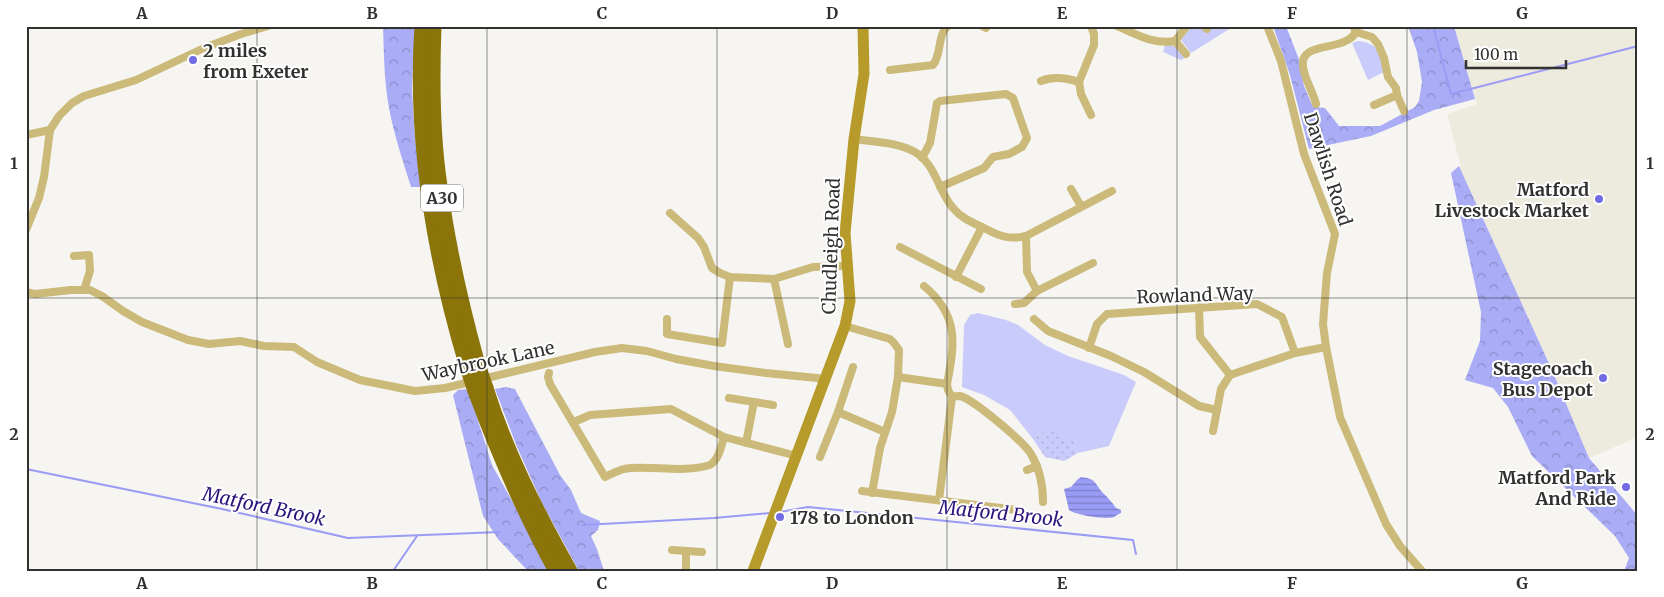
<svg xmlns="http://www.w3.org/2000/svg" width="1664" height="597" font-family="Merriweather,serif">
<defs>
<pattern id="forest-crowns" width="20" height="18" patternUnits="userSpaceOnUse" patternTransform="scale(1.25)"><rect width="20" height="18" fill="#aaadf6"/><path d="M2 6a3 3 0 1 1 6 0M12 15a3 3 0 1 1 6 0" fill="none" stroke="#8b8dc8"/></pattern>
<pattern id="park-dots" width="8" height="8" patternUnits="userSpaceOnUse" patternTransform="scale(1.25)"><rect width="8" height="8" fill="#c9ccfb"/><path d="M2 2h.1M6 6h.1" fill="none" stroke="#adb0d7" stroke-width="1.8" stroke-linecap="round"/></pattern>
<pattern id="water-rules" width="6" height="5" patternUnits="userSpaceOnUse" patternTransform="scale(1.25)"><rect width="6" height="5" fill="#999bf5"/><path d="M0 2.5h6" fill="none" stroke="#7d7fc7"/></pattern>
</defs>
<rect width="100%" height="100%" fill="#f6f5f1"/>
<polygon fill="#edeade" points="1454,26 1638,26 1638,437 1589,458 1551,368 1459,166 1461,167 1447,114 1477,104"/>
<g fill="#c9ccfb">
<polygon points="1192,26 1202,26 1206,30 1213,26 1234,26 1191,53 1181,40"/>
<path d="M1358,41C1380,44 1379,52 1384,72L1368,80L1352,43Z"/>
<polygon points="1165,45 1175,46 1186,57 1181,60 1163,52"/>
<polygon points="978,313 1006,320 1018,325 1045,345 1068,356 1124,375 1136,382 1109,446 1078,453 1073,441 1066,440 1045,431 1033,439 1010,410 984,395 962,387 964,325 970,315"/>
</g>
<g fill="url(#forest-crowns)">
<path d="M383,26H415L412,88L415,139L421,187H411C403,161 394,135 389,108C384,81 384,54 383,26Z"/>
<polygon points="1273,26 1286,26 1300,62 1304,86 1313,107 1325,108 1339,126 1380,126 1415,107 1419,101 1422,82 1417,52 1408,26 1454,26 1475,99 1434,110 1371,136 1309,149 1290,75"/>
<polygon points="1459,166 1551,368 1589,458 1638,516 1638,571 1624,571 1629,558 1615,536 1532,456 1508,407 1493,388 1465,380 1480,341 1481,312 1451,173"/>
<polygon points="506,387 515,389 560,475 571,490 581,513 600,521 598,530 591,536 597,549 604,571 579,571 542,503 517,447 495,389"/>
<polygon points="468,389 492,465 551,571 528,571 498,539 483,516 453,395 458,390"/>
</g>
<polygon fill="url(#park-dots)" points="1045,431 1061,433 1066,440 1073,440 1078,453 1064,461 1045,457 1033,439"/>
<path fill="url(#water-rules)" d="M1081,477C1097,479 1094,483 1103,493C1108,498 1112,502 1116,508L1121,510V513C1120,513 1114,517 1114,517C1105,520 1076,515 1069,510L1064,489L1071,487L1077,480Z"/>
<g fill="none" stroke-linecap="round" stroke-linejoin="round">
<g stroke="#999bf5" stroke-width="2">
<polyline points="1433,26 1451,94 1638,46"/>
<polyline points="26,469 222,509 348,538 500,532"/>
<polyline points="780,512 808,507 1133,540 1136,554"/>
<polyline points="583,525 714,518 770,513"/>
<polyline points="393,571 417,536"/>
</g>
<g stroke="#cbba7a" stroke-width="8">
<polyline points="982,26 986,28"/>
<path d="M1117,26C1136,34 1153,45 1175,41L1186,54"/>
<polyline points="1204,26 1207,29"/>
<polyline points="1267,26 1281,61 1304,154 1335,234 1327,273 1323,324 1326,347 1340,417 1386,524 1400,546 1422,571"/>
<polyline points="1353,26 1356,32 1372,37 1378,44 1384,58 1388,77 1396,88 1397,95 1404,111"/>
<polyline points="1175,41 1187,26"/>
<path d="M890,70L933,65C942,54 937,35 948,26"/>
<path d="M1041,81C1053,76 1067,78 1079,82"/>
<path d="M1316,104C1313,92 1305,80 1303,67C1299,40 1344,53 1356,32"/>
<polyline points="1374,105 1397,95"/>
<polyline points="1091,115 1081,94 1079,82 1094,45 1094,34 1091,26"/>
<polyline points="26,135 50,130"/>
<path d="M854,139C874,142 901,142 918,154C936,167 939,192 953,208C962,219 974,223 986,229C999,236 1010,240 1026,236L1112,191"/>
<polyline points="922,158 930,143 937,103 940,101 1006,94 1013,98 1027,138 1022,147 1009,154 993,157 984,168 940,187"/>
<polyline points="1071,189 1081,206"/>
<polyline points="670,213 698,238 704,247 712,268 720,273 730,277 774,279 813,267 846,266"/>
<polyline points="26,230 39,198 44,177 50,130 59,116 72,103 84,96 136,80 204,48 241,34 268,26"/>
<polyline points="1026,236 1027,272 1037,291"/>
<polyline points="900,247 981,289"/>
<polyline points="74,256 89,255 90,271 84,290"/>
<polyline points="956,277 982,227"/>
<polyline points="774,279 788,344"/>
<path d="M924,286C959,315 955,343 947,384"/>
<polyline points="26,292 35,294 71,290 90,290 102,296 123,311 142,322 188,340 209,344 240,341 264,346 294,347 317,362 360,380 415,391 445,388 595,352 622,348 647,351 676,359 714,366 766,373 817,378 825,380"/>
<polyline points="1015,304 1024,303 1037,291 1093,263"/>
<polyline points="1199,307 1200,337 1230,375"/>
<polyline points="667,319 667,334 722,343 730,277"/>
<polyline points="1034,319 1048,331 1111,356 1144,372 1199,406 1217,410"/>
<polyline points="845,326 890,339 894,343 899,350 898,377 892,412 880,448 872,493"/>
<polyline points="1089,348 1097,324 1107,314 1257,304 1282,317 1295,353"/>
<path d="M549,373L548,377L550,384L605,477C613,473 622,468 631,468C657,466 683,473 710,465C719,459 721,447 724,437"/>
<polyline points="898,377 947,384 948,390 952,397 939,500"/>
<path d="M952,397C955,396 957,396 960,396C973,399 1024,442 1031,454C1040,469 1043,485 1043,502"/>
<polyline points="729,398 773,405"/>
<polyline points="838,412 885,432"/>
<polyline points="574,422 590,415 671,409 724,437 797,456"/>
<polyline points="1213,431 1221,389 1230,375 1295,353 1326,347"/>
<polyline points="746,443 754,402"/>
<polyline points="820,457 838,412 853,367"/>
<polyline points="1027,470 1037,466"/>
<polyline points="862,491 1017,510"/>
<polyline points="672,550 702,552"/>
<polyline points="686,571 686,551"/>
</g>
<polyline stroke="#b69b2b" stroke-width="11" points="753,571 845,326 850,301 845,233 854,139 864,74 863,26"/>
<g stroke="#8b7409" stroke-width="15">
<path d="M422,26C414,141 434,257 467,367"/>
<path d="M434,26C432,79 432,134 440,186C448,247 462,307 478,365"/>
<path d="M486,388C506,452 537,512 570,571"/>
<path d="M475,391C498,453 524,513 556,571"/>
</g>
<g stroke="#8b7409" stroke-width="15">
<polyline points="478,365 486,388"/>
<polyline points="467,367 475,391"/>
</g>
</g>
<path fill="none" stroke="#31312f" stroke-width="1" stroke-opacity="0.55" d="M257,26V571M487,26V571M717,26V571M947,26V571M1177,26V571M1407,26V571M26,298H1638"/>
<g fill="#716be5" stroke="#fff" stroke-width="2">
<circle cx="193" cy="60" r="5"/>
<circle cx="1599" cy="199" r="5"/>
<circle cx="1603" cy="378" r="5"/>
<circle cx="1626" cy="487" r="5"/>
<circle cx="780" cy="517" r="5"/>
</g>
<g text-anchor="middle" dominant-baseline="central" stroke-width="4" stroke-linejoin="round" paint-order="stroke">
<rect fill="#fff" stroke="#6f6f6d" stroke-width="1" x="421" y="184.5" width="42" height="27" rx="4"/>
<g font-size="16" font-weight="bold" fill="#31312f">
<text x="442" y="198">A30</text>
</g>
<g font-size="18" font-weight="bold" fill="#31312f" stroke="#fff" text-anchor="end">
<text x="203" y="50" text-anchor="start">2 miles<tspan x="203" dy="21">from Exeter</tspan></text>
<text x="1589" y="189">Matford<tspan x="1589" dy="21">Livestock Market</tspan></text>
<text x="1593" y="368">Stagecoach<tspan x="1593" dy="21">Bus Depot</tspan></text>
<text x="1616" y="477">Matford Park<tspan x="1616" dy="21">And Ride</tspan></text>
<text x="790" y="517" text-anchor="start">178 to London</text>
</g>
<g font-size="18" fill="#31312f" stroke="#fff">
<text transform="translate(1328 169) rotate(72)">Dawlish Road</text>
<text transform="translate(831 246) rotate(-88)">Chudleigh Road</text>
<text transform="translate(1195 295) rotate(-2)">Rowland Way</text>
<text transform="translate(488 361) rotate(-12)">Waybrook Lane</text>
</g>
<g font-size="19" font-style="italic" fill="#2b157d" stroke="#fff">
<text transform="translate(264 506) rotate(12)">Matford Brook</text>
<text transform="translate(1001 513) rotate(6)">Matford Brook</text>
</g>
</g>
<rect width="1664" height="597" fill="none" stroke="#ffffff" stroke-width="55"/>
<path d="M1466 60v8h100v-8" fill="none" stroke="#31312f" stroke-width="2.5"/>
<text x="1474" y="60" font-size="15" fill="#31312f" stroke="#ffffff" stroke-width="4" paint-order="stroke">100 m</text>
<rect x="28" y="28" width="1608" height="542" fill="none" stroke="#31312f" stroke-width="2"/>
<g font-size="16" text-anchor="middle" font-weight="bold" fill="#31312f">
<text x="142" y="19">A</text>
<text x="372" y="19">B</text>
<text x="602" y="19">C</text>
<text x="832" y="19">D</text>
<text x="1062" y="19">E</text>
<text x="1292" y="19">F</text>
<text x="1522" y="19">G</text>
<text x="14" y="169">1</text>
<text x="1650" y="169">1</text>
<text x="14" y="440">2</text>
<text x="1650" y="440">2</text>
<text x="142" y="589">A</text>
<text x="372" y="589">B</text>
<text x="602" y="589">C</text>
<text x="832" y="589">D</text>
<text x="1062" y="589">E</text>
<text x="1292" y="589">F</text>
<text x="1522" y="589">G</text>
</g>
</svg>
